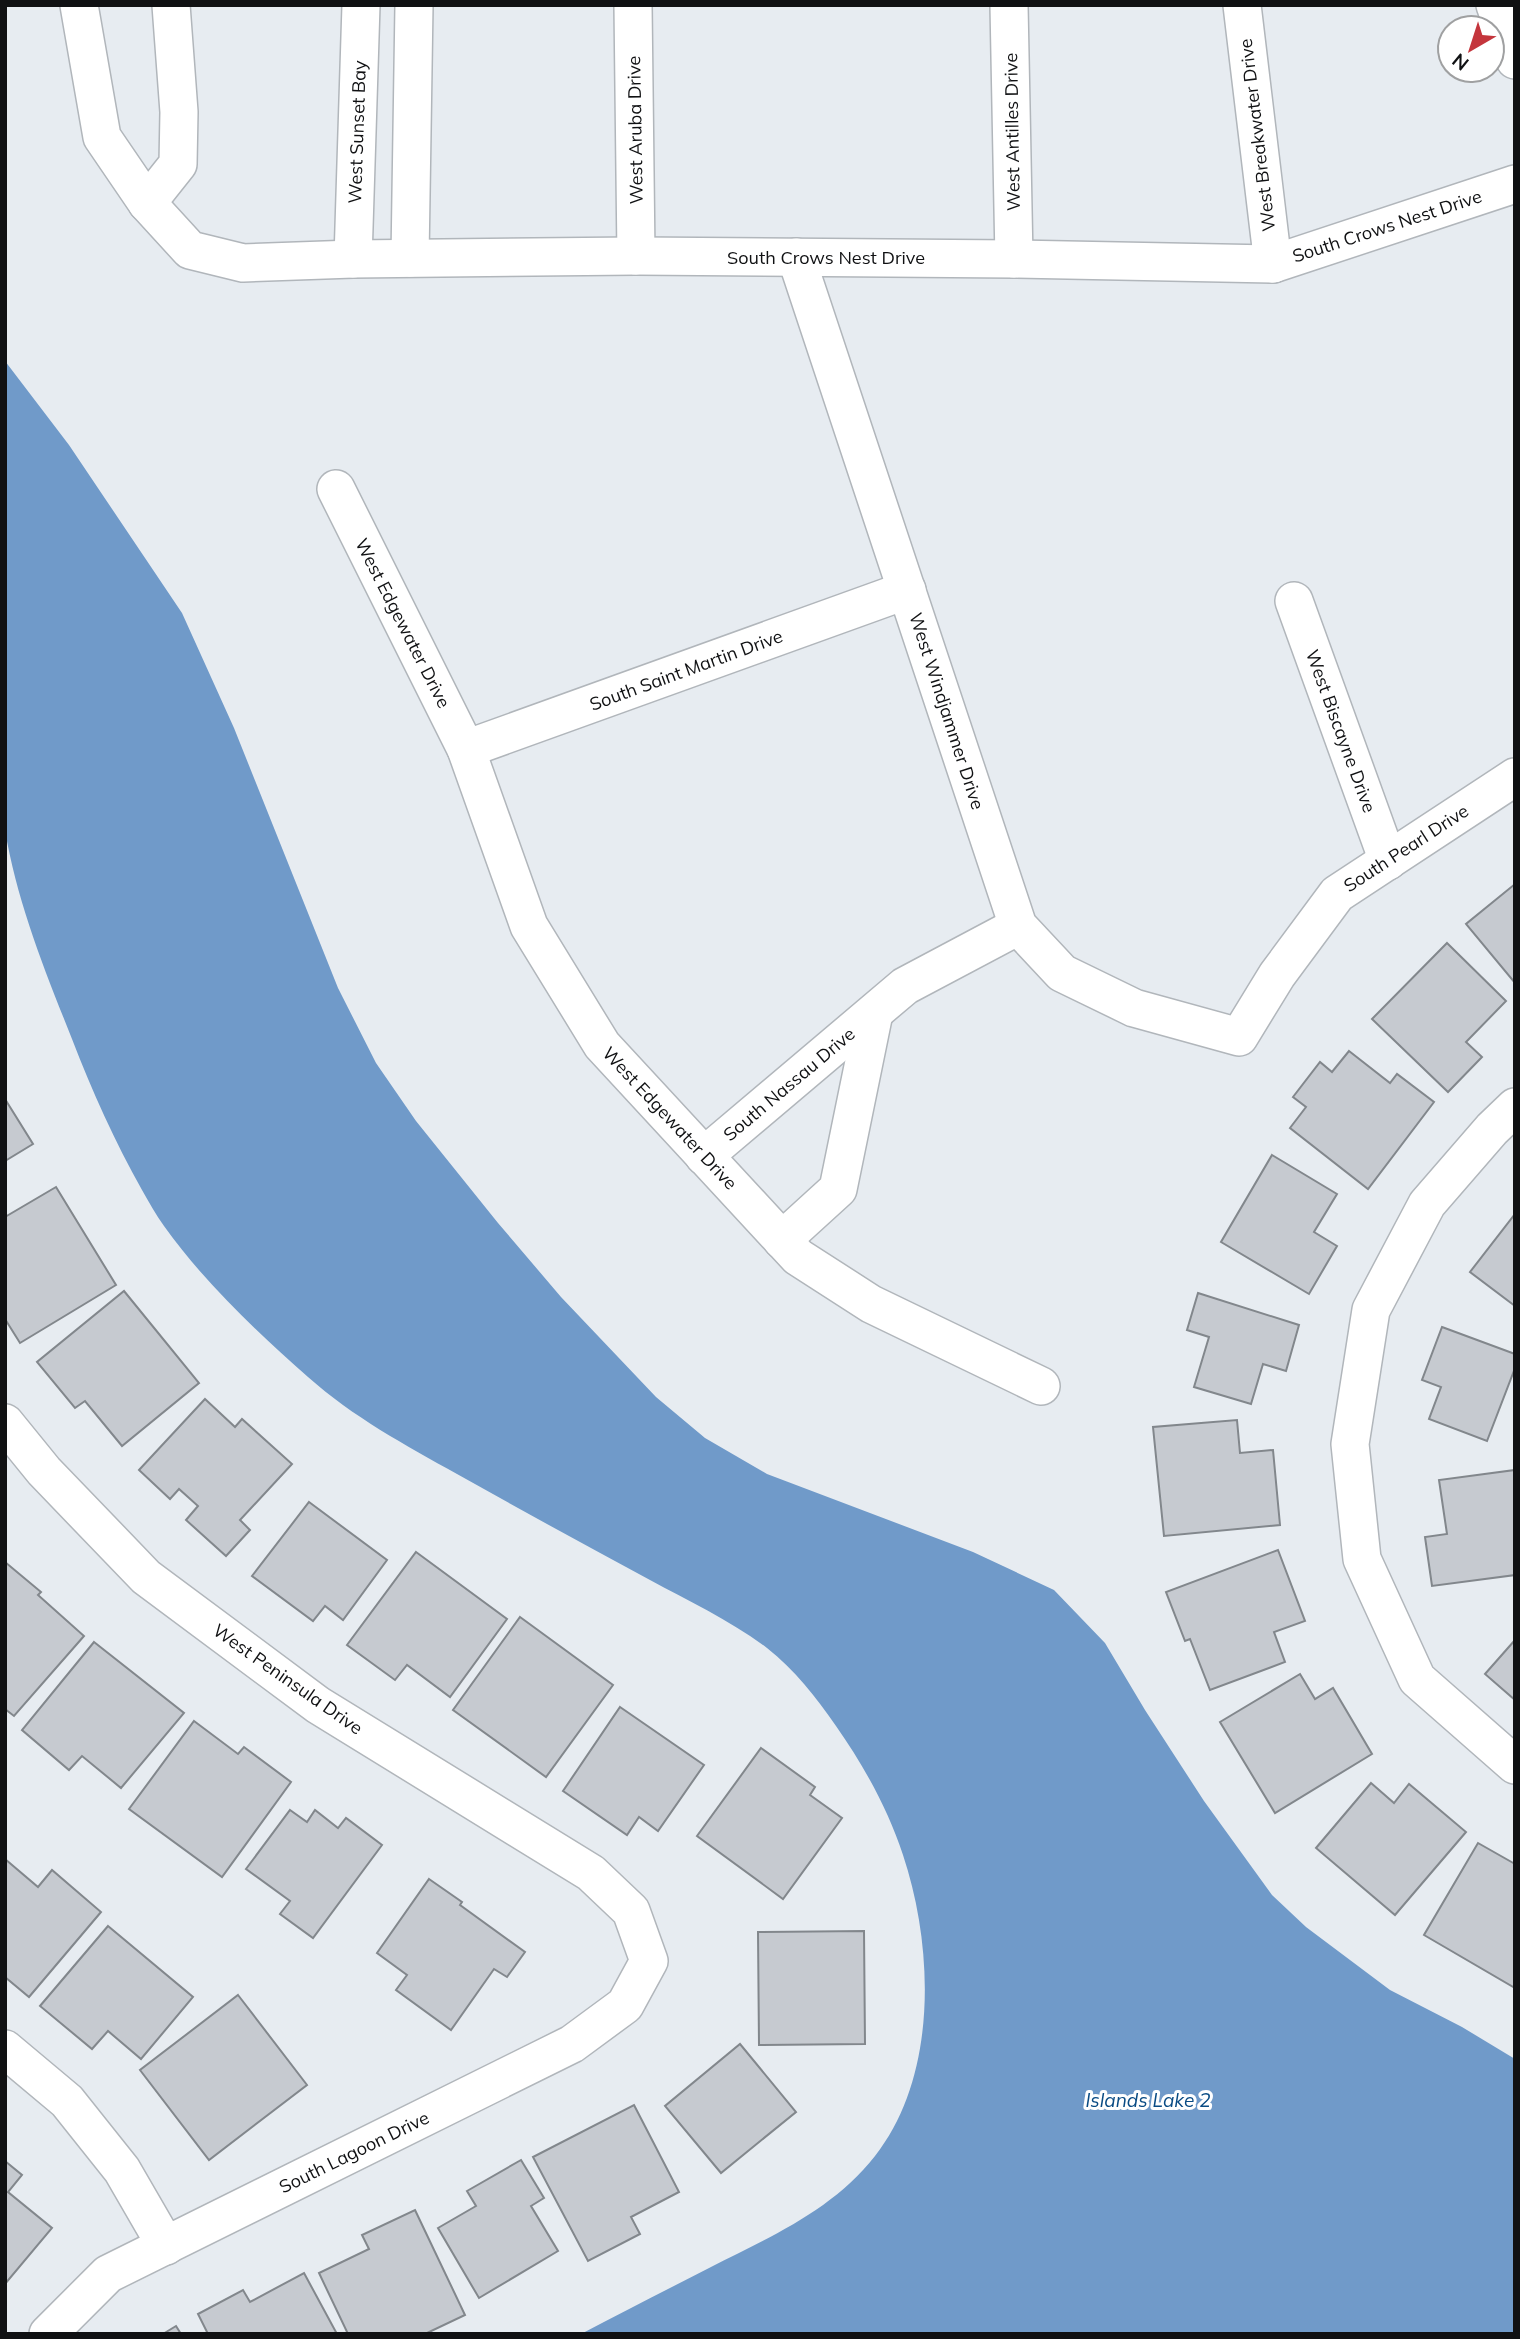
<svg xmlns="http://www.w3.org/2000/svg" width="1520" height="2339" font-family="Mulish,sans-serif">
<rect width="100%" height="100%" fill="#e7ecf1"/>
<path fill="#709ac9" d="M5,361L69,445L182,613L234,728L338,988L376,1063L416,1121L498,1223L561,1297L656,1397L705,1438L767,1474L973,1552L1054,1590L1105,1643L1145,1710L1204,1801L1272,1895L1306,1927L1390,1990L1462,2027L1515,2059V2334H581C625,2311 668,2289 711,2267C770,2237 833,2210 875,2156C938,2076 934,1948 903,1855C888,1809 864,1766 836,1726C816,1697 795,1670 767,1648C731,1621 689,1601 650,1580C585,1545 521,1510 457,1474C405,1445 353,1417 308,1377C257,1332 204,1282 164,1226C156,1215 149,1202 142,1190C115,1142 92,1091 72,1039C45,971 17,902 5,830Z"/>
<g fill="#c6cad0" stroke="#82878c" stroke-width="2">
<polygon points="1515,884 1515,983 1466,924"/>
<polygon points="1447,943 1506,1001 1466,1042 1482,1057 1448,1092 1372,1019"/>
<polygon points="1349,1051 1390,1083 1397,1074 1434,1102 1368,1189 1290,1128 1306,1107 1293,1097 1320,1062 1332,1072"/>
<polygon points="5,1099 33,1144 5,1161"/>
<polygon points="1272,1155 1337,1194 1314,1232 1337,1246 1309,1294 1221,1242"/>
<polygon points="56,1187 116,1285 20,1343 5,1319 5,1217"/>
<polygon points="1515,1214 1515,1306 1470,1272"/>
<polygon points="124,1291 199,1383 122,1446 85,1401 75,1408 37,1362"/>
<polygon points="1198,1293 1299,1325 1286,1371 1263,1364 1251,1404 1194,1387 1209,1337 1187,1330"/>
<polygon points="1442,1327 1515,1354 1515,1368 1487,1441 1429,1419 1441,1387 1422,1380"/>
<polygon points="205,1399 235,1427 242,1419 292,1464 240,1520 250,1530 226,1556 186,1520 198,1506 179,1489 170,1499 139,1470"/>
<polygon points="1237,1420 1240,1453 1273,1450 1280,1525 1164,1536 1153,1427"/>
<polygon points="1515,1470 1515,1575 1432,1586 1425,1537 1447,1534 1439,1480"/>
<polygon points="309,1502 387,1560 343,1620 325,1606 313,1621 252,1576"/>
<polygon points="1278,1550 1305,1621 1274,1632 1285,1662 1210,1690 1190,1639 1185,1641 1166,1592"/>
<polygon points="416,1552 507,1619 450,1697 407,1665 395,1680 347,1645"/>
<polygon points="5,1562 41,1592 38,1595 84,1636 14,1716 5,1709"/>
<polygon points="520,1617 613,1685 546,1777 453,1710"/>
<polygon points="1515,1640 1515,1700 1485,1674"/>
<polygon points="94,1642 184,1713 121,1788 82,1756 69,1770 22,1730"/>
<polygon points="1300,1674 1315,1699 1333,1688 1372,1754 1275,1813 1220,1722"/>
<polygon points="620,1707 704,1765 658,1831 639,1817 627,1835 563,1791"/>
<polygon points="194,1721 238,1754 244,1747 291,1782 222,1877 129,1809"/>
<polygon points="761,1748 815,1787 810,1795 842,1818 783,1899 697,1836"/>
<polygon points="1371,1783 1394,1803 1409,1784 1466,1832 1395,1915 1316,1848"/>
<polygon points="290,1810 307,1822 315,1810 338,1828 346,1818 382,1845 313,1938 280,1914 290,1901 246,1869"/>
<polygon points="1478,1843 1515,1864 1515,1988 1424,1935"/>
<polygon points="5,1859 38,1887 52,1870 101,1912 29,1997 5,1977"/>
<polygon points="429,1879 462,1902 460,1905 525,1952 507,1977 494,1969 451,2030 396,1990 407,1975 377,1953"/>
<polygon points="108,1926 193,1997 141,2059 108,2031 92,2049 40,2006"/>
<polygon points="864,1931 865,2044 759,2045 758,1932"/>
<polygon points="238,1995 307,2085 209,2160 140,2070"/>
<polygon points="740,2044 796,2112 721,2173 665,2106"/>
<polygon points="634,2105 679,2192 631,2217 640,2234 588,2261 533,2157"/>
<polygon points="521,2160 544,2198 531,2206 558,2251 479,2298 438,2228 476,2206 467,2191"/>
<polygon points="5,2161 22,2175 8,2192 52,2228 5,2284"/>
<polygon points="415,2210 465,2315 425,2334 348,2334 319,2273 369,2249 362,2235"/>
<polygon points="304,2273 337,2334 208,2334 198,2314 243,2290 250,2302"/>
<polygon points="176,2326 181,2334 163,2334"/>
</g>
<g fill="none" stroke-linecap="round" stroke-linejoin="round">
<defs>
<g id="minor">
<polyline points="79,5 102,137 147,203 190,250 243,263 353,259 636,256 1014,259 1273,264 1515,184"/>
<polyline points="633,5 636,256"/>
<polyline points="1009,5 1014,259"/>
<polyline points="1242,5 1273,264"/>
<polyline points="1495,5 1515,60"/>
<polyline points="147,203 178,164 179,112 171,5"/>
<polyline points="796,257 1018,926 1062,973 1134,1008 1239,1037 1277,975 1337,894 1515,777"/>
<polyline points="410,258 414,5"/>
<polyline points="353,259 361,5"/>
<polyline points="336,489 466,749 529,926 602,1045 798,1257 871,1304 1041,1386"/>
<polyline points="1294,601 1388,861"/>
<polyline points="466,749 907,590"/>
<polyline points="1515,1107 1492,1129 1427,1204 1371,1310 1350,1444 1362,1559 1417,1679 1515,1765"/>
<polyline points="704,1156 905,986 1018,926"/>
<polyline points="782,1240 838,1189 874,1013"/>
<polyline points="5,1423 44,1471 146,1577 318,1705 591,1873 631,1911 649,1961 625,2005 572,2044 108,2274 48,2334"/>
<polyline points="5,2049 67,2101 122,2170 166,2246"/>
</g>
</defs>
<use href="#minor" stroke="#b1b6bb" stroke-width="40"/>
<use href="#minor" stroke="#fff" stroke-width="37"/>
</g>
<g text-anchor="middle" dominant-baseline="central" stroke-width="6" stroke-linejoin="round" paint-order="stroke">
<g font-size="18" fill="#101113" stroke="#fff">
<text transform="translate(635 130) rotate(-91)">West Aruba Drive</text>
<text transform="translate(357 132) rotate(-88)">West Sunset Bay</text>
<text transform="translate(1012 132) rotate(-91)">West Antilles Drive</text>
<text transform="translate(1257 135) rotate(-97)">West Breakwater Drive</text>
<text transform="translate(1387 226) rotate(-18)">South Crows Nest Drive</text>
<text x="826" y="257">South Crows Nest Drive</text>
<text transform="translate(403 623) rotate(63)">West Edgewater Drive</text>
<text transform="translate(686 670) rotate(-20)">South Saint Martin Drive</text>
<text transform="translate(947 711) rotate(72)">West Windjammer Drive</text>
<text transform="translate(1341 731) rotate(70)">West Biscayne Drive</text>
<text transform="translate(1406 848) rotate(-33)">South Pearl Drive</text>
<text transform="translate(789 1084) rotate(-40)">South Nassau Drive</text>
<text transform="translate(670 1118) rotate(47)">West Edgewater Drive</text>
<text transform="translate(288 1679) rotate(35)">West Peninsula Drive</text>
<text transform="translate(354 2152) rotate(-26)">South Lagoon Drive</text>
</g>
<g font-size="19" font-style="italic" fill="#094b84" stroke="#fff">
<text x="1148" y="2100">Islands Lake 2</text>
</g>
</g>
<rect width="1520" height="2339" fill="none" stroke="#101113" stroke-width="14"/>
<g transform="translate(1471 49) rotate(219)"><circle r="33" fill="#ffffff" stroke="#9fa0a1" stroke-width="2"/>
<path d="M0-5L12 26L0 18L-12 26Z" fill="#c4353c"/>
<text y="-10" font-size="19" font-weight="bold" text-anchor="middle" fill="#101113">N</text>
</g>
</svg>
